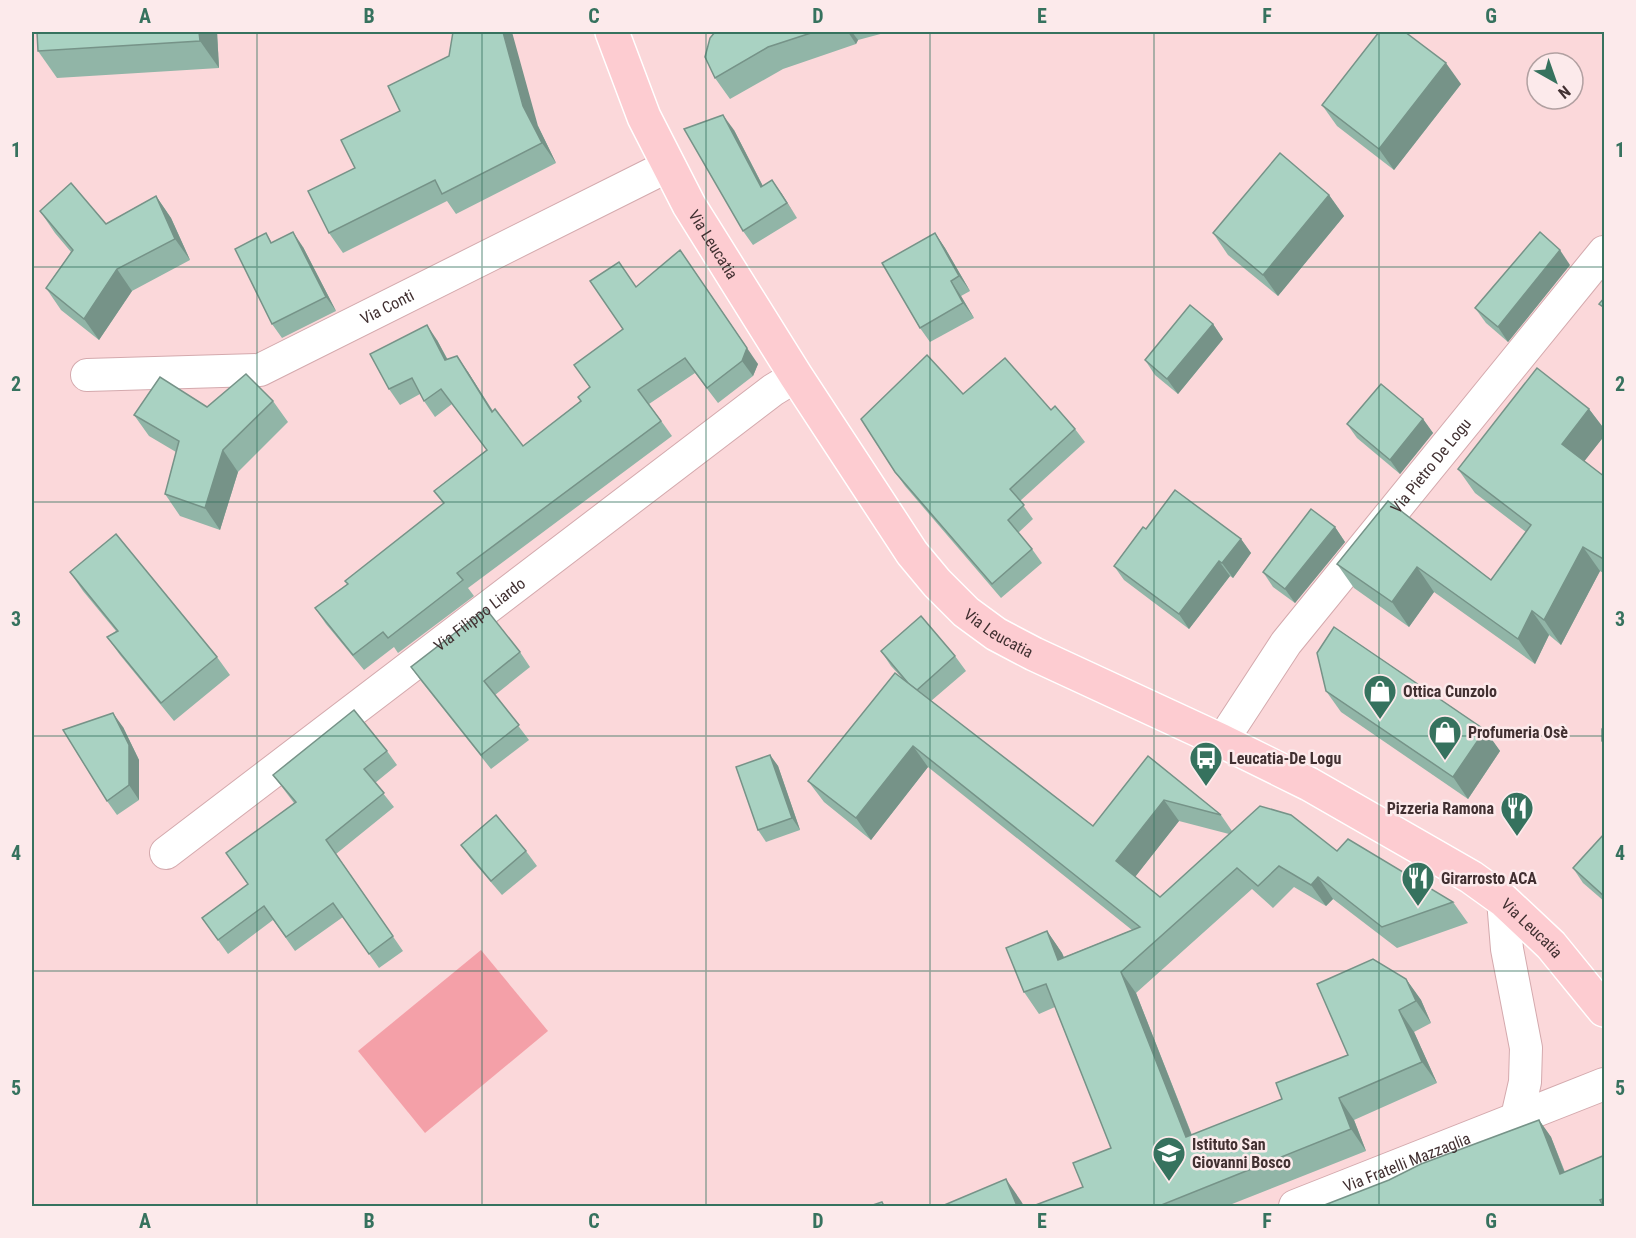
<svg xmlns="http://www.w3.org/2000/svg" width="1636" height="1238" font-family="'Roboto Condensed',sans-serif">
<rect width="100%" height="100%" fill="#fbd8da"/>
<polygon fill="#f4a0a8" points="481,950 548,1031 425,1133 358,1051"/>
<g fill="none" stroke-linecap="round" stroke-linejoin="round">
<defs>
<g id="street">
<path id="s1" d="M87,375L260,370L668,166"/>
<path id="s2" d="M1222,741L1286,643L1604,252"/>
<path id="s3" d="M166,853L773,390L796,376"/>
<polyline points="1503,900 1507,949 1526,1048 1525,1082 1517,1117"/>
<path id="s4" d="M1295,1206L1604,1084"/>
</g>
<g id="primary">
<path id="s5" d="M612,32L644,117L689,205L796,376L912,553L937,583L966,612L996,634L1034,654L1222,741L1309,784L1471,877L1503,900L1551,945L1604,1010"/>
</g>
</defs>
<use href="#street" stroke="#d4a9ad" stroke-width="34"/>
<use href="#primary" stroke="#fff" stroke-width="36"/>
<use href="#street" stroke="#fff" stroke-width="32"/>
<use href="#primary" stroke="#fdccd1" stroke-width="33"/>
</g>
<g fill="#91b5a7" fill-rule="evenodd">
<polygon points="37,32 217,32 219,68 57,78 38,51"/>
<polygon points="715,32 888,32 858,40 856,44 783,69 730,99 715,78"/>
<polygon points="1461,84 1394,170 1337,126 1322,105"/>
<polygon points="538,126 556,163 456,214 447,201 343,253 329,233"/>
<polygon points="734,130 763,186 772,180 797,218 753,245 743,231"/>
<polygon points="1329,195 1344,216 1278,296 1228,255 1213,233"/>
<polygon points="156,196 171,218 190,260 132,291 99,340 61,310 46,288 71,252 55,233 40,211 106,224"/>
<polygon points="266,233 272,243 303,247 336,311 282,338 272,324"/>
<polygon points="935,233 945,248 970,291 961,296 974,318 930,342 920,328"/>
<polygon points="1570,265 1508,342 1486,323 1475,308"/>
<polygon points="636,287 758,364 753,376 718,403 695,373 649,404 672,436 468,588 474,596 398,653 394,647 364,670 326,624 315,608 347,584 444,504 434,491 487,450 452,404 435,417 424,401 420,394 400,405 389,389 437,340 448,360 468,372 493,411 523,446 581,401 623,329"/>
<polygon points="1213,324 1223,339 1178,394 1155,375 1145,360"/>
<polygon points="963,394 1075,429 1085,442 1020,501 1033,519 1018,533 1032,549 1042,563 1001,598 905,486 895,472"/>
<polygon points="273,401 288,422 238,472 220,530 180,516 165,494 176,452 149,436 134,415 207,407"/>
<polygon points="1589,409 1605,430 1605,435 1584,461 1605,477 1605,574 1600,571 1561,645 1549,635 1535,664 1434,592 1409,627 1354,588 1337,564 1388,501 1491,580 1526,532 1475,493 1458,469"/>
<polygon points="1423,419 1433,433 1400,474 1357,438 1347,424"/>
<polygon points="1335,527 1345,542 1295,603 1273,587 1263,572"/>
<polygon points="1146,529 1241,539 1251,553 1233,578 1230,576 1189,629 1124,580 1114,566"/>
<polygon points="70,572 217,657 230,675 174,721 120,655 107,637 116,631 83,591"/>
<path d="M881,651L955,656L966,671L931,701L1093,826L1148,756L1221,815L1232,831L1337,851L1453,902L1468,923L1397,948L1333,899L1326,906L1294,887L1273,908L1252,889L1136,993L1192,1135L1282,1099L1348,1055L1406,979L1421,1000L1431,1023L1414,1032L1437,1083L1354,1120L1366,1151L1227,1206H1033L1083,1187L1111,1148L1055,1007L1039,1014L1024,992L1047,931L1062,953L1064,957L1132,930L928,767L871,840L824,802L808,781L901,677L891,666ZM1179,821L1229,834L1160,897L1135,877Z"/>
<polygon points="520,652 530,667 495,695 529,740 491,769 421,681 411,667"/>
<polygon points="1326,691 1485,730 1500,751 1468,799 1341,712"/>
<polygon points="123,727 139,760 139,800 117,815 107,801"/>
<polygon points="387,751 397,765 375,783 394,807 336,854 403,951 379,968 343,917 295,951 273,920 228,954 202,918 248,884 294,803 273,775"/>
<polygon points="770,755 778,766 800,830 766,842 758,830"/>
<polygon points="1605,833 1605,902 1583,883 1573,868"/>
<polygon points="461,845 526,851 537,866 502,895 471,859"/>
<polygon points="1539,1120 1551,1137 1565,1172 1605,1155 1605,1206 1389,1180"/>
</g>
<g fill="#769388">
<polygon points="199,32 217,32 219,68 200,41"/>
<polygon points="503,32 512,32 538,126 556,163 542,143 523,106"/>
<polygon points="848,32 852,32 858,40 856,44"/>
<polygon points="1446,63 1461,84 1394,170 1379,149"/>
<polygon points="723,115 734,130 771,202 761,187"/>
<polygon points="772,180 782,194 797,218 787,203"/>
<polygon points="1329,195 1344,216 1278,296 1263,275"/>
<polygon points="156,196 171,218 190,260 175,239"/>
<polygon points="293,232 303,247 336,311 326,297"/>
<polygon points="935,233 945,248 970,291 959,276"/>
<polygon points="680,250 758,364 753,376 742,361"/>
<polygon points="1560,250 1570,265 1508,342 1498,327"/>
<polygon points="117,269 132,291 99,340 84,319"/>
<polygon points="951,281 961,296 974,318 963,303"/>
<polygon points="1213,324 1223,339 1178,394 1167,379"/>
<polygon points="427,325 437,340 456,376 445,360"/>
<polygon points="457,356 468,372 502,427 492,412"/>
<polygon points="1589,409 1605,430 1605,435 1579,468 1562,444"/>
<polygon points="1423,419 1433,433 1400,474 1390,460"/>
<polygon points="223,450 238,472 220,530 205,508"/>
<polygon points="1335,527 1345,542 1295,603 1285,589"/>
<polygon points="1241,539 1251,553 1233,578 1222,563"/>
<polygon points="1583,547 1600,571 1561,645 1544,620"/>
<polygon points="1219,561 1230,576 1189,629 1179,614"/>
<polygon points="1417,567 1434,592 1409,627 1392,602"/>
<polygon points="1532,611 1549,635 1535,664 1518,639"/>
<polygon points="113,713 123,727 139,760 139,800 129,785"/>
<polygon points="1485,730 1500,751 1468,799 1453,777"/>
<polygon points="913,746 928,767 871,840 856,818"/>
<polygon points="770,755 778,766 800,830 792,818"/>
<polygon points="1164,800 1179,821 1131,882 1116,861"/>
<polygon points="1318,877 1333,899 1326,906 1311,885"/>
<polygon points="1047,931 1062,953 1073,981 1058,960"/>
<polygon points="1121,972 1136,993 1201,1159 1186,1137"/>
<polygon points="1406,979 1421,1000 1431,1023 1416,1001"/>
<polygon points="1399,1010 1414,1032 1437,1083 1422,1062"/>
<polygon points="1339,1098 1354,1120 1366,1151 1351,1129"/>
<polygon points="1539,1120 1551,1137 1572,1192 1560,1174"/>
<polygon points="1006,1179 1021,1201 1024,1206 1017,1206"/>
</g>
<g fill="#a9d2c2" stroke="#769388" stroke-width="1.5">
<polygon points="37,32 199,32 200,41 38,51"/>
<polygon points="453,32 503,32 523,106 542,143 442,194 435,180 329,233 308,191 355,168 341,140 400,111 388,86 449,56"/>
<polygon points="715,32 814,32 768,47 715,78 705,57 710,38"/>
<polygon points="1379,32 1405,32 1446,63 1379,149 1322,105"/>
<polygon points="723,115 761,187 772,180 787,203 743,231 684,129"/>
<polygon points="1280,153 1329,195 1263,275 1213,233"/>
<polygon points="71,183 106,224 156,196 175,239 117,269 84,319 46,288 73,250 40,211"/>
<polygon points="293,232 326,297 272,324 235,249 266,233 271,243"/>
<polygon points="1540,232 1560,250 1498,327 1475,308"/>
<polygon points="935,233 959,276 951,281 963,303 920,328 882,263"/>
<polygon points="680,250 747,348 742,361 707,388 685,358 638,390 661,421 457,573 463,580 388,638 383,632 353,655 315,608 348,584 345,581 444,503 434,491 487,450 441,389 424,401 412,378 389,389 370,354 427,325 445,360 457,356 492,412 495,409 523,446 581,401 578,397 590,387 574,365 623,329 590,281 619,262 636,287"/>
<polygon points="1605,297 1605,308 1599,304"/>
<polygon points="1190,305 1213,324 1167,379 1145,360"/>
<polygon points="927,355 963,394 1005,358 1051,410 1055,406 1075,429 1010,489 1024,505 1008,520 1032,549 992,584 895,472 861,419"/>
<polygon points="1537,368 1589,409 1562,444 1605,477 1605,560 1583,547 1544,620 1532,611 1518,639 1417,567 1392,602 1337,564 1388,501 1491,580 1531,525 1458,469"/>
<polygon points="246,374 273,401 223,450 205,508 165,494 179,441 134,415 160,377 207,407"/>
<polygon points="1381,384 1423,419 1390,460 1347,424"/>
<polygon points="1175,490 1241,539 1222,563 1219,561 1179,614 1114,566 1143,527 1146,529"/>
<polygon points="1311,509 1335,527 1285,589 1263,572"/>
<polygon points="116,534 217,657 161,703 107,637 118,631 70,572"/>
<polygon points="486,609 520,652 484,681 519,725 481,755 411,667"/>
<polygon points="921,616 955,656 917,690 908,683 881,651"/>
<polygon points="1334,627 1485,730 1453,777 1326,691 1317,653"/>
<polygon points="895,673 1093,826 1148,756 1221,815 1164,800 1116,861 1160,897 1260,806 1291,815 1337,851 1348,839 1453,902 1382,927 1318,877 1311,885 1279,866 1258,886 1237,868 1121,972 1186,1137 1282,1099 1276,1083 1348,1055 1317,984 1373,959 1406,979 1416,1001 1399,1010 1422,1062 1339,1098 1351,1129 1159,1206 1033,1206 1083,1187 1073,1163 1111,1148 1046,984 1024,992 1006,948 1047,931 1058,960 1140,927 913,746 856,818 808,781"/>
<polygon points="354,710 387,751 364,769 384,793 326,840 393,936 369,954 333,903 286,937 264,906 218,940 202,918 248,884 226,853 296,802 273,775"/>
<polygon points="113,713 129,745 129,785 107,801 63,730"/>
<polygon points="1605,725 1605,742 1602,741 1602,729"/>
<polygon points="770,755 792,818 758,830 736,767"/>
<polygon points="496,815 526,851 491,881 461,845"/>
<polygon points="1605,833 1605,897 1573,868"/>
<polygon points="1539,1120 1560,1174 1605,1155 1605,1198 1600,1200 1603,1206 1322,1206 1389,1180 1421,1164"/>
<polygon points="1006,1179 1017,1206 942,1206"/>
<polygon points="882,1202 884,1206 870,1206"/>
</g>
<path fill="none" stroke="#36725e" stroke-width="1.5" stroke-opacity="0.55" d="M257,32V1206M482,32V1206M706,32V1206M930,32V1206M1154,32V1206M1379,32V1206M32,267H1604M32,502H1604M32,736H1604M32,971H1604"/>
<defs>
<symbol id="shop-pin" viewBox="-11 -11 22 30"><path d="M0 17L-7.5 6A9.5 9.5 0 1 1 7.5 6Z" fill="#36725e" stroke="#fceaeb"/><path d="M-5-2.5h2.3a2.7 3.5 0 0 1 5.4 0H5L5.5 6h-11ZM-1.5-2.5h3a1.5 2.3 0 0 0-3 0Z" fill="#fff"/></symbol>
<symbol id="bus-pin" viewBox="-11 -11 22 30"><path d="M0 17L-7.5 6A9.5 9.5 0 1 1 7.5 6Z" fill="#36725e" stroke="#fceaeb"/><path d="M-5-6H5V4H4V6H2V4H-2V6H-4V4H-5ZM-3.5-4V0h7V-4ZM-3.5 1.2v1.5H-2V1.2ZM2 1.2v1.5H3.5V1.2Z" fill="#fff"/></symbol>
<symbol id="restaurant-pin" viewBox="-11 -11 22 30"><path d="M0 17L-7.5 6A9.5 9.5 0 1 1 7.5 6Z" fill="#36725e" stroke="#fceaeb"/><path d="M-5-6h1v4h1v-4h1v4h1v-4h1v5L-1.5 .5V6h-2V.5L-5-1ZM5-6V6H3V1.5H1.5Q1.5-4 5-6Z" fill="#fff"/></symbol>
<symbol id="school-pin" viewBox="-11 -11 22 30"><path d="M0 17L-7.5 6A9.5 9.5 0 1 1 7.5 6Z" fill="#36725e" stroke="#fceaeb"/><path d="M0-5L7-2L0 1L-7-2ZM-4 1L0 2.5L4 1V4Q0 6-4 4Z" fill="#fff"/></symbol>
</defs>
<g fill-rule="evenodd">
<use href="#shop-pin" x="1361" y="672" width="38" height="52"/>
<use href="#shop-pin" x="1426" y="713" width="38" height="52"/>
<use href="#bus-pin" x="1187" y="739" width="38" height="52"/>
<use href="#restaurant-pin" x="1498" y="789" width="38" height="52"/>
<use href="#restaurant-pin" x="1399" y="859" width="38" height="52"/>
<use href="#school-pin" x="1150" y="1134" width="38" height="52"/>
</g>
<g text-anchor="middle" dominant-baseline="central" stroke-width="5" stroke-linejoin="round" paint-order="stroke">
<g font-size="16" fill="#413031" stroke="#fceaeb">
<text stroke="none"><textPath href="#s5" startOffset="236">Via Leucatia</textPath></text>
<text stroke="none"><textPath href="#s1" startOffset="315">Via Conti</textPath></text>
<text stroke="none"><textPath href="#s2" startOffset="346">Via Pietro De Logu</textPath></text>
<text stroke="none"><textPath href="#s3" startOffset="394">Via Filippo Liardo</textPath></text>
<text stroke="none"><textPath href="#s5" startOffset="722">Via Leucatia</textPath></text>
<text stroke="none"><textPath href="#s5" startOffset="1334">Via Leucatia</textPath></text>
<text stroke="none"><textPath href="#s4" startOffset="120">Via Fratelli Mazzaglia</textPath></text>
</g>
<g font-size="16" font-weight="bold" fill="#413031" stroke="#fceaeb" text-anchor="start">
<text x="1403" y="691">Ottica Cunzolo</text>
<text x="1468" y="732">Profumeria Osè</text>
<text x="1229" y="758">Leucatia-De Logu</text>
<text x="1494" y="808" text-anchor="end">Pizzeria Ramona</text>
<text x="1441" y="878">Girarrosto ACA</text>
<text x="1192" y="1144">Istituto San<tspan x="1192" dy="18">Giovanni Bosco</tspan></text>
</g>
</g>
<rect width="1636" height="1238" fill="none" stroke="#fceaeb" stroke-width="66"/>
<g transform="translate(1555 81) rotate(140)"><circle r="28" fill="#fceaeb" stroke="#b1a0a1" stroke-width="1.5"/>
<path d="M0-4.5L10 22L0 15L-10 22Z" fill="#36725e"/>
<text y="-9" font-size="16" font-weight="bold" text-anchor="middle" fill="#413031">N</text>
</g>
<rect x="33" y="33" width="1570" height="1172" fill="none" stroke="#36725e" stroke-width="2"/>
<g font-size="20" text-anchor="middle" font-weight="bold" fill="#36725e">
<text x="145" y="23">A</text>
<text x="369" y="23">B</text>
<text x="594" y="23">C</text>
<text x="818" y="23">D</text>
<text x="1042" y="23">E</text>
<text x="1267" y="23">F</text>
<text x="1491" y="23">G</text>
<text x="16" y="157">1</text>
<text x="1620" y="157">1</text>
<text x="16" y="391">2</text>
<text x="1620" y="391">2</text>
<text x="16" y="626">3</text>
<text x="1620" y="626">3</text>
<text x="16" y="860">4</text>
<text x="1620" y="860">4</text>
<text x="16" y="1095">5</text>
<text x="1620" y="1095">5</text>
<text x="145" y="1228">A</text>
<text x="369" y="1228">B</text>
<text x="594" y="1228">C</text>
<text x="818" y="1228">D</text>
<text x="1042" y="1228">E</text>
<text x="1267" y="1228">F</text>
<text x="1491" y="1228">G</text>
</g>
</svg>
